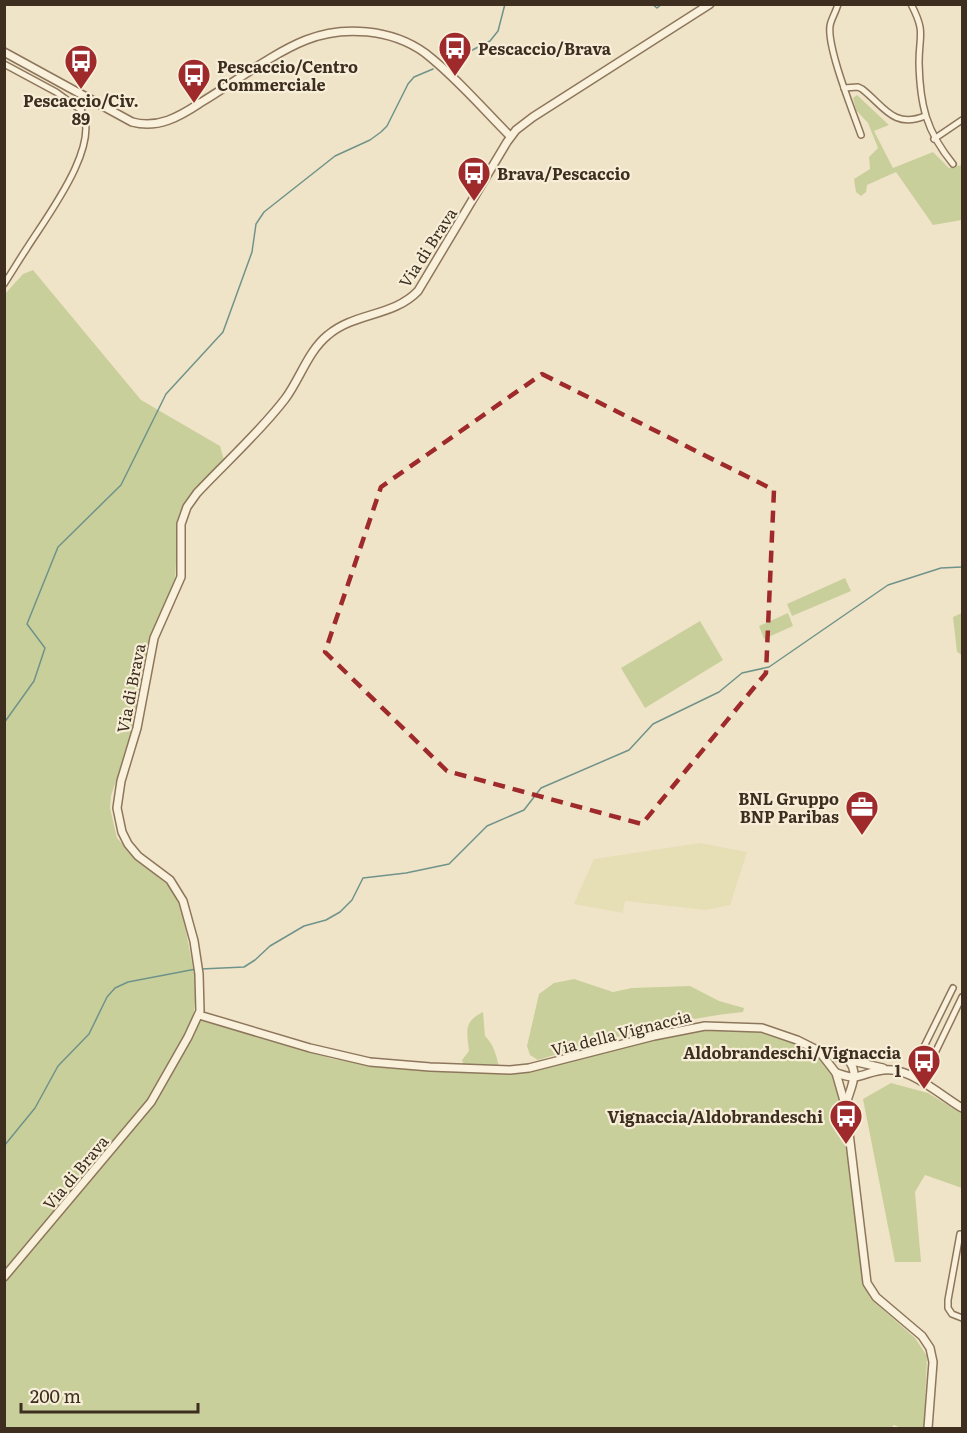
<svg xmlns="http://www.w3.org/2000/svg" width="967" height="1433" font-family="Literata,serif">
<rect width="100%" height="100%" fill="#f0e4c8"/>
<polygon fill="#e6deb5" points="700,843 747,852 730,905 706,910 625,901 623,913 574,904 594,859"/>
<g fill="#c9cf9b">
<polygon points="857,95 889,125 874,131 893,168 933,152 949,168 962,165 962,220 933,225 896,172 867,185 866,192 861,196 856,192 854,179 870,169 869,157 878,148 868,123 856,110 853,98"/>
<polygon points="33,270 141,400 220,446 224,460 190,500 178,520 175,583 149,641 135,722 111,796 110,808 117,838 134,857 169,886 182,910 197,989 193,1018 333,1059 418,1070 524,1072 678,1033 716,1029 766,1029 820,1055 829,1067 840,1092 863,1283 871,1299 915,1338 927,1356 924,1428 901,1428 894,1425 891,1428 5,1428 4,295 23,274"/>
<polygon points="845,578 851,591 792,616 787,604"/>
<polygon points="788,613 793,626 764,639 759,626"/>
<polygon points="962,613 962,655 957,652 953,617"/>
<polygon points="700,621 723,660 645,708 621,668"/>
<path d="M574,979L613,992L632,988L690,986L719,1001L744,1008L743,1012C673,1019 605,1040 538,1060L530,1055L527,1046L539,994L554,983Z"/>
<path d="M483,1012L485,1036C494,1045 496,1055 499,1067L464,1066L462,1060L469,1051C467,1031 463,1022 483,1012Z"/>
<polygon points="891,1083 928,1093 962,1114 962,1188 925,1175 915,1192 921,1262 895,1262 863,1099"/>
</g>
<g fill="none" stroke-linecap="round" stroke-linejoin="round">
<g stroke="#6f938a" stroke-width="1.5">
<polyline points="652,4 657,8 662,4"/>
<polyline points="445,64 490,41 498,31 505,4"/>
<polyline points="4,723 34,681 45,648 27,624 58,547 121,485 166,394 223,332 252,252 256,224 264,212 335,156 370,140 381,132 387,126 408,84 414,77 433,69"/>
<polyline points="201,969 244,967 255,960 270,946 304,926 326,920 340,912 352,900 363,878 406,873 449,864 487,826 524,810 541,788 629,750 653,724 719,692 742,673 769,667 888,585 941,568 962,567"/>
<polyline points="4,1146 35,1108 58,1066 89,1034 107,997 115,988 128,982 196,969"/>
</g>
<defs>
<g id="minor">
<path d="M838,4C836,12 831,19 830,26C827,48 853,112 861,135"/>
<path d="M911,4C926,33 919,34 919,63C920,105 926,131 953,164"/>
<polyline points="4,64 56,92 81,110"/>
<path d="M844,88L858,87L862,89C884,106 893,129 925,116"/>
<polyline points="934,139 962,120"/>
<path d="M4,284C12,272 19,260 27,248C45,219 103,144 81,110L87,97"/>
<polyline points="910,1075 953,988"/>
<polyline points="921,1082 962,997"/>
<polyline points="960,1234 948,1300 948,1308 952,1314 962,1318"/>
</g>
<g id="tertiary">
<path d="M4,52L132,122C158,129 179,117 200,103C232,84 273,53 306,40C343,25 392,29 425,53C456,77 483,109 510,136"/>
<polyline points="199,1015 310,1048 370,1062 430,1067 510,1070 529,1068 654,1036 705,1026 762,1028 797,1040 819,1051 836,1073 846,1108 867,1283 876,1297 922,1336 930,1348 933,1362 928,1428"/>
<polyline points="819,1051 848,1060 883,1068"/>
<path d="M836,1073C841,1074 849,1078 855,1077C867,1075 878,1068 892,1070C915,1072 942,1096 962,1108"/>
<path d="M846,1105C849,1090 861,1073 848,1060"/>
<path d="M4,1277L151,1102L188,1037L200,1011L199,974L194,941L183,901L170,880L138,856L128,844L122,832L117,808L121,781L137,728L154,638L181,577V524L187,507L197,493C226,462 259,433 285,399C300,379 308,351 328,335C355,312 393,317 418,291L507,142L516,130L533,117L710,4"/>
</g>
</defs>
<use href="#minor" stroke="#8d765c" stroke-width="8"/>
<use href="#tertiary" stroke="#8d765c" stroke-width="10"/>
<use href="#minor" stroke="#faf1dc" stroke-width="5"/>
<use href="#tertiary" stroke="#faf1dc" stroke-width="7"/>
</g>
<path fill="none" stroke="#9e2a2b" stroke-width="4.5" stroke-dasharray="12 8" stroke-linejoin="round" d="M542,374L774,490L766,673L642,824L447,771L325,652L381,487Z"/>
<defs>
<symbol id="bus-pin" viewBox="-11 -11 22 30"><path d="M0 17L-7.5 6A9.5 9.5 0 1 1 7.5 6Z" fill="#9e2a2b" stroke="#f7eed8"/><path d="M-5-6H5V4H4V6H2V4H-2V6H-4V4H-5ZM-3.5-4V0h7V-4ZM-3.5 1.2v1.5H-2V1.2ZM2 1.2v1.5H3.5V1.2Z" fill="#fff"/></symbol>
<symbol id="office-pin" viewBox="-11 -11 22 30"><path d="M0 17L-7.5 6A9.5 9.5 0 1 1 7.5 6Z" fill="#9e2a2b" stroke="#f7eed8"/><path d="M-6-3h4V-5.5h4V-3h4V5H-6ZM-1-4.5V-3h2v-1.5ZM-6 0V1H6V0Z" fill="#fff"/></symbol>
</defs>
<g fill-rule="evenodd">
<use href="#bus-pin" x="436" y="29" width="38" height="52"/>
<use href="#bus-pin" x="62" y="42" width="38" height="52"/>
<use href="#bus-pin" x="175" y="56" width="38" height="52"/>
<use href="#bus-pin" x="455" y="154" width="38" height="52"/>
<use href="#office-pin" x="843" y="788" width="38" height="52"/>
<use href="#bus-pin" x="905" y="1042" width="38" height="52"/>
<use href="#bus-pin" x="827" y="1097" width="38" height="52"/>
</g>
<g text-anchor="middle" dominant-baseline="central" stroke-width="4.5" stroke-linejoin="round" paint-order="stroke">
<g font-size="16" font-weight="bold" fill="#3d2e20" stroke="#f7eed8" text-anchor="start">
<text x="478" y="48">Pescaccio/Brava</text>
<text x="217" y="66">Pescaccio/Centro<tspan x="217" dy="18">Commerciale</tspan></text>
<text x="81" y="100" text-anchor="middle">Pescaccio/Civ.<tspan x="81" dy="18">89</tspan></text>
<text x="497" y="173">Brava/Pescaccio</text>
<text x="839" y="798" text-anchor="end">BNL Gruppo<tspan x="839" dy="18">BNP Paribas</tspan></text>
<text x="901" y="1052" text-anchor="end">Aldobrandeschi/Vignaccia<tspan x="901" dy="18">1</tspan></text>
<text x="823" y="1116" text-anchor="end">Vignaccia/Aldobrandeschi</text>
</g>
<g font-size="16" fill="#3d2e20" stroke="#f7eed8">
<text transform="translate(427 247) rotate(-57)">Via di Brava</text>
<text transform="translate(130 688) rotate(-79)">Via di Brava</text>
<text transform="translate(621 1032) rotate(-14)">Via della Vignaccia</text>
<text transform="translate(75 1172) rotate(-50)">Via di Brava</text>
</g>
</g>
<rect width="967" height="1433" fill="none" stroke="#3d2e20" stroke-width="12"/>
<path d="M21 1403v9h177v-9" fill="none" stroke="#3d2e20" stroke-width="3"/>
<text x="30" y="1403" font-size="18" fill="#3d2e20" stroke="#f7eed8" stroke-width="4.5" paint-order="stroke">200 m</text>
</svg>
